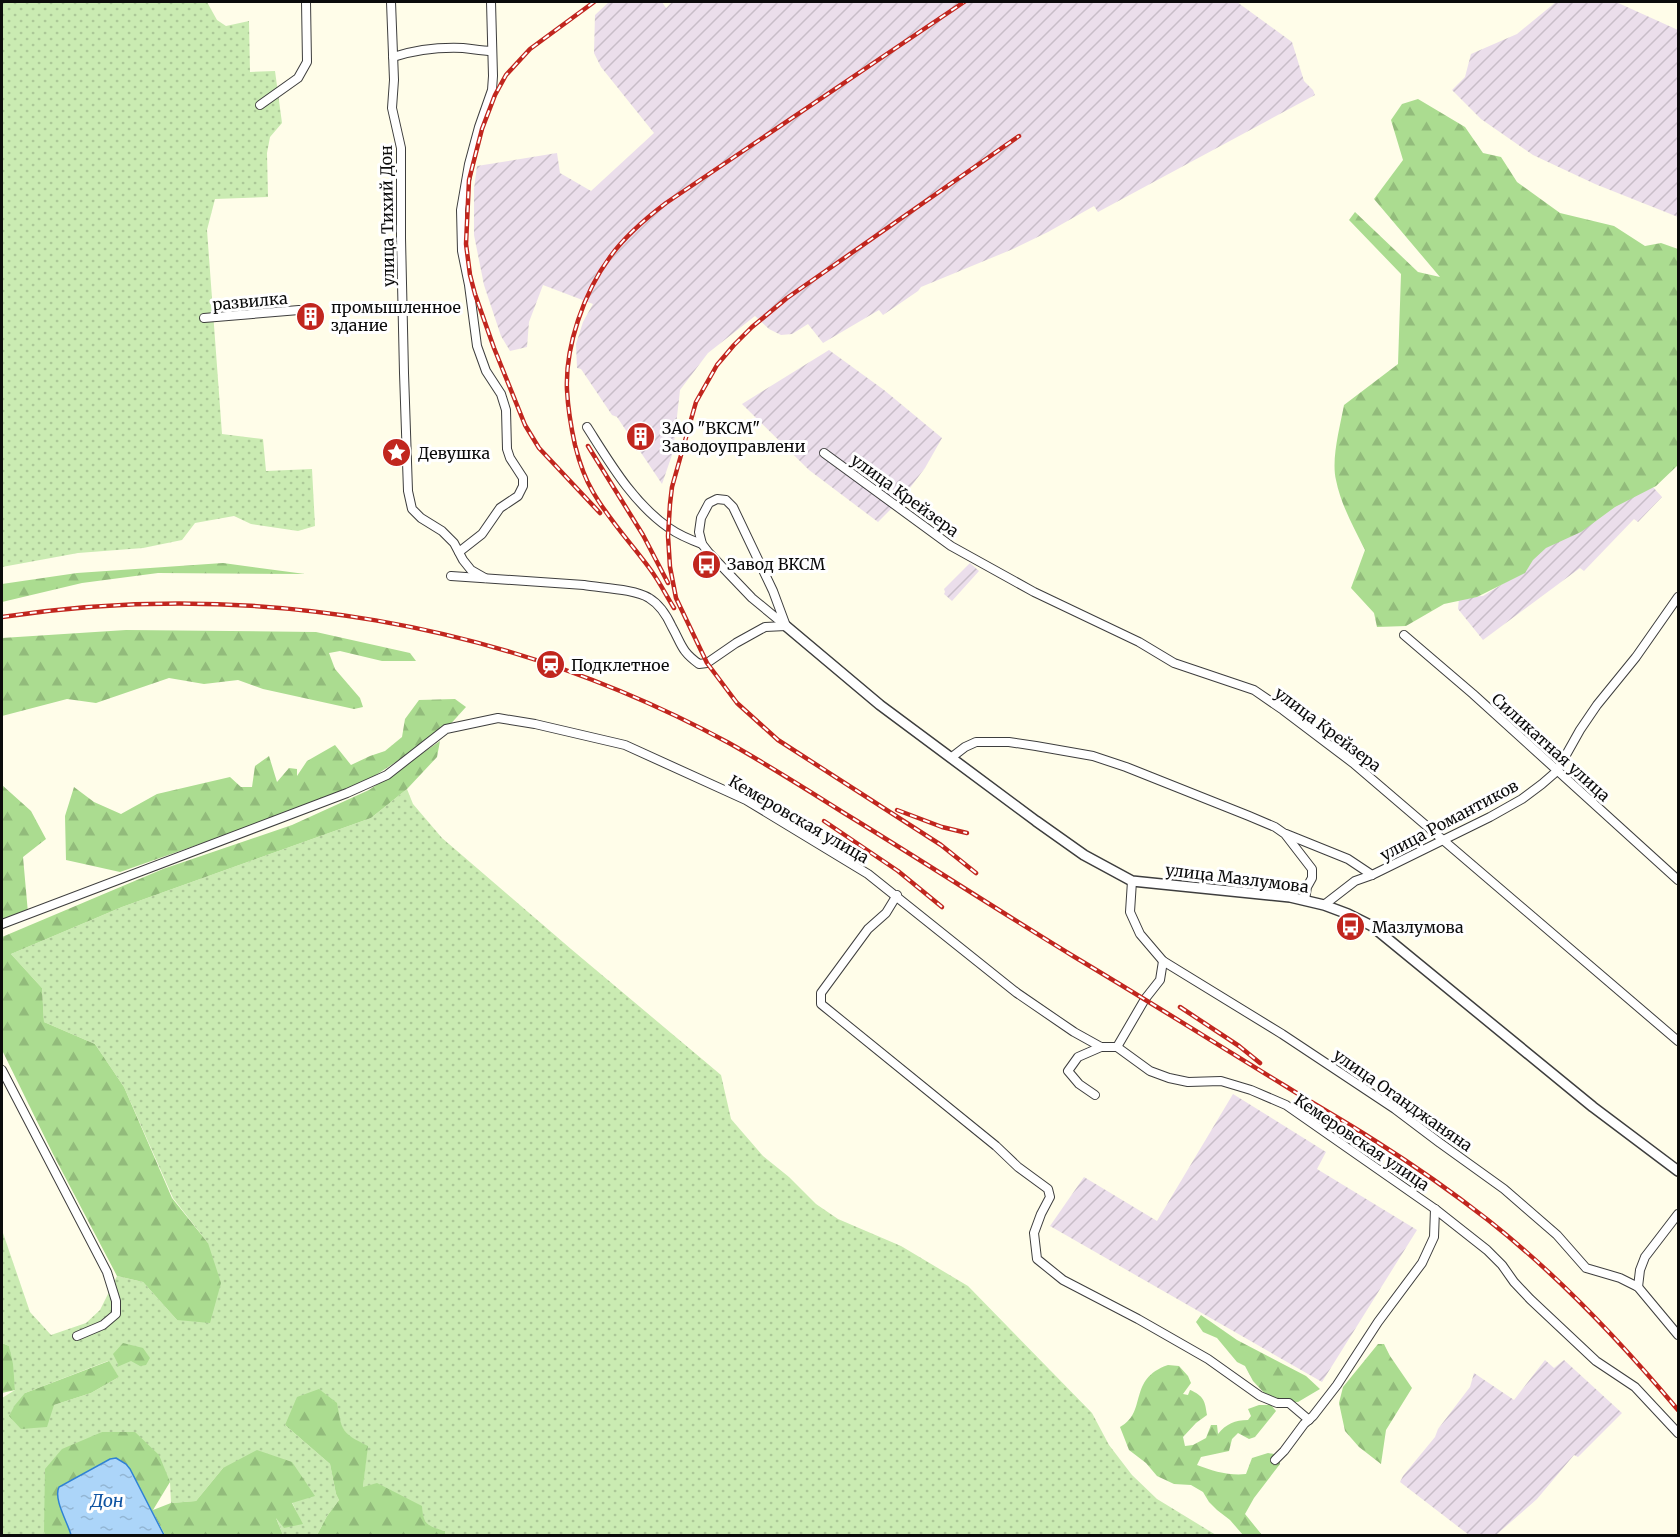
<svg xmlns="http://www.w3.org/2000/svg" width="1680" height="1537" font-family="Merriweather,serif">
<defs>
<pattern id="industrial-furrows" width="10" height="10" patternUnits="userSpaceOnUse" patternTransform="scale(1.5)"><rect width="10" height="10" fill="#ebdeeb"/><path d="M-1 1l2-2M0 10L10 0M9 11l2-2" fill="none" stroke="#c8bdc8"/></pattern>
<pattern id="grass-dots" width="8" height="8" patternUnits="userSpaceOnUse" patternTransform="scale(1.5)"><rect width="8" height="8" fill="#caebb2"/><path d="M2 2h.1M6 6h.1" fill="none" stroke="#acc898" stroke-width="1.8" stroke-linecap="round"/></pattern>
<pattern id="forest-firs" width="22" height="20" patternUnits="userSpaceOnUse" patternTransform="scale(1.5)"><rect width="22" height="20" fill="#abdc90"/><path d="M5 1l3.5 6h-7zM16 11l3.5 6h-7z" fill="#92bb7b"/></pattern>
<pattern id="water-ripples" width="26" height="14" patternUnits="userSpaceOnUse" patternTransform="scale(1.5)"><rect width="26" height="14" fill="#acd5f9"/><path d="M2 4q2-2 4 0t4 0M15 11q2-2 4 0t4 0" fill="none" stroke="#93b6d4"/></pattern>
</defs>
<rect width="100%" height="100%" fill="#fffde9"/>
<g fill="url(#industrial-furrows)">
<polygon points="609,2 662,2 666,8 672,2 1237,2 1292,42 1304,81 1313,90 1315,95 1098,212 1094,206 1048,232 1013,249 921,287 918,291 883,315 879,310 823,343 808,324 792,334 781,335 769,329 755,316 708,353 680,390 673,452 662,484 617,417 612,415 581,369 577,368 576,344 583,322 593,304 543,285 529,322 527,347 510,351 501,336 484,285 474,235 474,189 477,166 557,153 560,173 591,191 654,133 601,67 594,53 595,15"/>
<polygon points="1556,2 1616,2 1678,30 1678,217 1595,184 1533,155 1481,119 1452,90 1465,77 1471,54 1517,34"/>
<polygon points="829,350 884,390 942,438 925,468 903,497 878,522 809,470 742,404"/>
<polygon points="1652,486 1662,497 1638,522 1634,519 1584,571 1580,568 1483,640 1458,609 1459,598 1483,596 1509,580 1550,541"/>
<polygon points="970,563 979,571 952,601 944,594 945,592 944,589"/>
<polygon points="1233,1094 1326,1152 1317,1169 1417,1230 1322,1382 1050,1226 1084,1177 1157,1221"/>
<polygon points="1545,1360 1554,1368 1564,1360 1622,1413 1578,1457 1574,1455 1537,1499 1496,1535 1469,1535 1400,1482 1403,1476 1435,1437 1438,1429 1470,1387 1474,1373 1514,1400"/>
</g>
<g fill="url(#grass-dots)" fill-rule="evenodd">
<polygon points="2,2 207,2 217,20 226,26 249,21 250,72 275,71 282,123 270,137 267,153 268,197 215,199 207,230 222,434 263,439 266,471 312,469 315,526 298,531 251,524 234,516 195,523 182,540 143,548 78,553 2,567"/>
<path d="M407,789L413,804L442,838L571,949L721,1075L731,1119L763,1156L789,1177L816,1204L838,1219L901,1246L968,1286L1092,1413L1109,1445L1132,1475L1157,1499L1216,1535H445V1531L429,1527L423,1518L363,1487L367,1447C342,1433 342,1432 336,1403L285,1425L330,1464L336,1494L339,1500L327,1516L317,1535H283L275,1515L302,1524L292,1502L223,1468L196,1501L171,1503L170,1482L102,1432L44,1532L45,1535H2V1398L15,1390L9,1346L2,1343V1232L3,1233L30,1312L51,1335L86,1323L100,1310L117,1276L143,1282L177,1320L208,1243L173,1198L124,1087L95,1044L44,1022L42,988L11,954L122,907L371,818ZM108,1361L119,1377L91,1393L54,1405L25,1393Z"/>
</g>
<g fill="url(#forest-firs)">
<path d="M1418,99L1465,127L1483,153L1501,157L1517,182L1560,213L1614,226L1645,246L1661,243L1678,249V465L1656,486L1615,507L1581,532L1546,548L1533,560L1525,573L1477,597L1444,604L1406,626L1377,627L1374,613L1351,588L1365,550C1354,528 1341,505 1336,480C1331,459 1340,427 1344,405L1398,364L1401,274L1349,220L1355,212L1418,272L1440,277L1374,199L1403,160L1391,120L1402,104Z"/>
<polygon points="223,563 305,574 158,573 82,583 2,602 2,584 77,573"/>
<polygon points="126,630 316,632 410,653 416,661 382,661 340,651 329,653 335,669 360,698 363,707 354,709 263,689 238,680 204,684 169,678 96,703 67,699 2,716 2,638"/>
<polygon points="455,699 466,707 446,729 353,790 120,872 66,860 65,816 74,787 94,802 121,814 157,794 230,777 241,787 252,787 255,766 269,756 277,782 289,768 297,769 297,776 307,761 335,745 351,765 370,756 385,751 402,737 405,719 419,700"/>
<polygon points="440,741 437,757 407,789 371,818 122,907 11,954 42,988 44,1022 95,1044 124,1087 172,1198 208,1243 221,1283 210,1323 177,1320 143,1282 117,1276 53,1154 2,1050 2,937 163,869 292,825 369,790"/>
<polygon points="2,785 31,811 46,839 23,857 28,913 2,924"/>
<polygon points="1201,1315 1237,1340 1306,1376 1320,1389 1298,1402 1288,1402 1268,1397 1253,1381 1245,1366 1237,1362 1217,1338 1203,1332 1196,1322"/>
<polygon points="2,1343 9,1346 13,1364 15,1390 2,1393"/>
<polygon points="123,1343 143,1348 150,1358 146,1365 140,1366 131,1361 117,1367 118,1364 113,1354"/>
<polygon points="1378,1344 1384,1344 1390,1356 1412,1388 1386,1430 1381,1464 1359,1447 1345,1431 1339,1403 1343,1387"/>
<polygon points="109,1361 119,1377 91,1393 54,1405 47,1427 21,1429 9,1416 15,1405 25,1393"/>
<path d="M1168,1365L1179,1366L1188,1376L1191,1383L1183,1394L1188,1395L1190,1390C1204,1396 1205,1401 1207,1415L1196,1423L1183,1437L1185,1446L1193,1445L1206,1438L1211,1425H1217L1218,1434C1226,1424 1235,1420 1248,1420L1251,1416L1248,1409L1259,1405H1271L1276,1411L1255,1437L1249,1439L1238,1433L1232,1439L1229,1451L1201,1457L1197,1465C1212,1471 1230,1476 1246,1474L1252,1458L1268,1453L1280,1455V1464L1254,1498L1245,1514L1262,1535H1243L1230,1520L1217,1510L1209,1502L1203,1492L1191,1485L1174,1484L1157,1476L1146,1463L1129,1450L1120,1427C1148,1412 1127,1379 1168,1365Z"/>
<path d="M319,1389L337,1403C342,1432 342,1433 368,1446L363,1487L377,1483L422,1506C423,1525 428,1526 445,1531V1535H317L327,1516L339,1500L336,1494L330,1464L285,1425L297,1397Z"/>
<path d="M102,1432H135L159,1455L170,1482L153,1510L171,1503L196,1501L223,1468L257,1450L292,1462L315,1496L292,1503L303,1524L284,1528L276,1518L283,1535H165L130,1469L111,1459L59,1487C53,1499 68,1523 71,1535H45L44,1532L45,1469L62,1449Z"/>
</g>
<path fill="url(#water-ripples)" stroke="#2f82d3" stroke-width="1.5" d="M116,1458L126,1464L130,1469L164,1535H71C68,1523 53,1499 59,1487L110,1459Z"/>
<g fill="none" stroke-linecap="round" stroke-linejoin="round">
<defs>
<g id="minor">
<polyline points="391,2 394,80 392,108 401,148 401,238 404,373 408,491 412,509 421,518 442,531 454,543 463,560 471,570 485,578"/>
<path d="M393,57C415,50 439,47 463,48C473,49 482,51 492,51"/>
<polyline points="260,105 298,78 307,62 306,2"/>
<polyline points="204,318 299,310"/>
<path d="M587,427C610,463 633,503 669,528C679,535 691,540 702,544"/>
<polyline points="824,453 951,546 1034,592 1139,642 1174,663 1254,690 1283,710 1353,763 1678,1041"/>
<polygon points="717,499 726,500 733,507 773,591 786,626 752,598 709,553 702,544 699,532 701,518 709,503"/>
<polyline points="459,552 482,534 500,508 518,496 523,486 523,478 510,458 507,449 506,410 501,394 486,371 477,346 469,285 462,251 461,210 469,164 479,127 492,90 493,76 491,2"/>
<path d="M451,576L584,585C602,588 635,589 649,598C659,604 667,616 672,627C682,645 681,651 699,664L707,663L736,643L765,627L786,626"/>
<polyline points="1404,635 1473,694 1678,880"/>
<polyline points="952,757 965,747 976,742 1009,742 1036,746 1093,756 1126,767 1249,816 1275,827 1285,834 1312,869 1312,878 1307,887 1305,900"/>
<polyline points="1286,834 1348,859 1372,875"/>
<polyline points="1132,881 1130,912 1140,934 1163,961 1282,1034 1395,1109 1440,1143 1504,1189 1557,1235 1586,1268 1620,1278 1638,1287 1678,1335"/>
<polyline points="897,895 886,913 868,929 821,993 821,1004 996,1146 1018,1167 1048,1189 1050,1197 1041,1214 1034,1233 1037,1259 1063,1280 1138,1319 1208,1359 1260,1396 1277,1403 1289,1403 1309,1420"/>
<polyline points="1324,905 1355,881 1372,875 1490,817 1522,799 1542,784 1557,771 1580,730 1597,705 1636,657 1678,597"/>
<polyline points="2,924 347,793 387,775 446,729 498,718 535,724 625,745 746,800 868,874 1017,993 1074,1032 1101,1047 1117,1047 1150,1071 1169,1078 1188,1082 1221,1081 1251,1090 1286,1105 1435,1209 1487,1250 1502,1265 1514,1282 1530,1299 1596,1361 1635,1387 1678,1433"/>
<polyline points="1117,1047 1145,999 1160,980 1163,961"/>
<polyline points="2,1070 107,1272 116,1301 116,1314 103,1325 77,1336"/>
<polyline points="1095,1095 1079,1084 1068,1071 1078,1057 1101,1047"/>
<polyline points="1638,1287 1640,1270 1645,1257 1678,1214"/>
<polyline points="1275,1460 1284,1451 1304,1424 1313,1416 1337,1385 1378,1322 1422,1263 1434,1237 1435,1209"/>
</g>
<polyline id="tertiary" points="786,626 880,705 1036,821 1084,855 1132,881 1290,897 1324,905 1348,914 1372,926 1593,1107 1678,1171"/>
</defs>
<use href="#minor" stroke="#3e3e3e" stroke-width="10"/>
<use href="#tertiary" stroke="#3e3e3e" stroke-width="12"/>
<use href="#minor" stroke="#fff" stroke-width="8"/>
<use href="#tertiary" stroke="#fff" stroke-width="9"/>
<defs>
<g id="rail">
<polyline points="594,2 530,49 506,75 495,95 482,129 469,180 466,244 470,275 475,294 494,348 525,425 539,448 600,513"/>
<polyline points="588,446 643,535 668,583"/>
<path d="M674,608C666,595 659,581 650,569C631,543 609,520 593,492C584,477 579,461 575,445C571,427 568,409 567,390C565,347 584,292 610,257C625,236 645,219 666,203L964,2"/>
<path d="M2,617C252,579 506,622 729,743C768,765 806,789 844,813C921,860 996,909 1073,956C1145,999 1215,1043 1287,1087C1317,1106 1348,1123 1377,1142C1415,1166 1452,1192 1488,1220C1558,1275 1621,1342 1678,1410"/>
<polyline points="897,810 942,827 967,833"/>
<polyline points="824,821 898,871 942,907"/>
<polyline points="976,873 941,845 778,740 737,703 707,663 676,598 670,567 668,536 670,504 672,487 696,402 717,365 734,345 752,327 787,298 1019,136"/>
<polyline points="1180,1007 1239,1046 1260,1063"/>
</g>
</defs>
<use href="#rail" stroke="#c1261e" stroke-width="4.5"/>
<use href="#rail" stroke="#fff" stroke-width="2" stroke-dasharray="7" stroke-linecap="butt"/>
</g>
<defs>
<symbol id="building-disc" viewBox="-11 -11 22 22"><circle r="9.5" fill="#c1261e" stroke="#fff"/><path d="M-4-6H4V6H1V3H-1V6H-4ZM-2.5-4.3h1.7v1.8h-1.7ZM.8-4.3h1.7v1.8H.8ZM-2.5-1h1.7V.8h-1.7ZM.8-1h1.7V.8H.8Z" fill="#fff"/></symbol>
<symbol id="sight-disc" viewBox="-11 -11 22 22"><circle r="9.5" fill="#c1261e" stroke="#fff"/><path d="M0-6L1.8-2.2L6-1.7L2.9 1.2L3.7 5.4L0 3.3L-3.7 5.4L-2.9 1.2L-6-1.7L-1.8-2.2Z" fill="#fff"/></symbol>
<symbol id="bus-disc" viewBox="-11 -11 22 22"><circle r="9.5" fill="#c1261e" stroke="#fff"/><path d="M-5-6H5V4H4V6H2V4H-2V6H-4V4H-5ZM-3.5-4V0h7V-4ZM-3.5 1.2v1.5H-2V1.2ZM2 1.2v1.5H3.5V1.2Z" fill="#fff"/></symbol>
<symbol id="station-disc" viewBox="-11 -11 22 22"><circle r="9.5" fill="#c1261e" stroke="#fff"/><path d="M-3-6H3Q5-6 5-4V2Q5 4 3 4L4.5 6H3L1.5 4h-3L-3 6H-4.5L-3 4Q-5 4-5 2V-4Q-5-6-3-6ZM-3.5-4v3h7v-3ZM-3.5 1v1.5H-2V1ZM2 1v1.5H3.5V1Z" fill="#fff"/></symbol>
</defs>
<g fill-rule="evenodd">
<use href="#building-disc" x="294" y="300" width="33" height="33"/>
<use href="#building-disc" x="624" y="420" width="33" height="33"/>
<use href="#sight-disc" x="380" y="436" width="33" height="33"/>
<use href="#bus-disc" x="690" y="548" width="33" height="33"/>
<use href="#station-disc" x="534" y="648" width="33" height="33"/>
<use href="#bus-disc" x="1334" y="910" width="33" height="33"/>
</g>
<g text-anchor="middle" dominant-baseline="central" stroke-width="6" stroke-linejoin="round" paint-order="stroke">
<g font-size="16" fill="#0b0b0b" stroke="#fff">
<text transform="translate(387 216) rotate(-91)">улица Тихий Дон</text>
<text transform="translate(250 301) rotate(-5)">развилка</text>
<text transform="translate(905 495) rotate(36)">улица Крейзера</text>
<text transform="translate(1328 729) rotate(37)">улица Крейзера</text>
<text transform="translate(1551 747) rotate(42)">Силикатная улица</text>
<text transform="translate(799 819) rotate(30)">Кемеровская улица</text>
<text transform="translate(1449 820) rotate(-28)">улица Романтиков</text>
<text transform="translate(1237 878) rotate(7)">улица Мазлумова</text>
<text transform="translate(1403 1100) rotate(35)">улица Оганджаняна</text>
<text transform="translate(1362 1142) rotate(34)">Кемеровская улица</text>
</g>
<g font-size="16" fill="#0b0b0b" stroke="#fff" text-anchor="start">
<text x="331" y="307">промышленное<tspan x="331" dy="18">здание</tspan></text>
<text x="662" y="428">ЗАО "ВКСМ"<tspan x="662" dy="18">Заводоуправлени</tspan></text>
<text x="418" y="453">Девушка</text>
<text x="727" y="564">Завод ВКСМ</text>
<text x="571" y="665">Подклетное</text>
<text x="1372" y="927">Мазлумова</text>
</g>
<g font-size="18" font-style="italic" fill="#1054a2" stroke="#fff">
<text x="107" y="1500">Дон</text>
</g>
</g>
<rect width="1680" height="1537" fill="none" stroke="#0b0b0b" stroke-width="6"/>
</svg>
